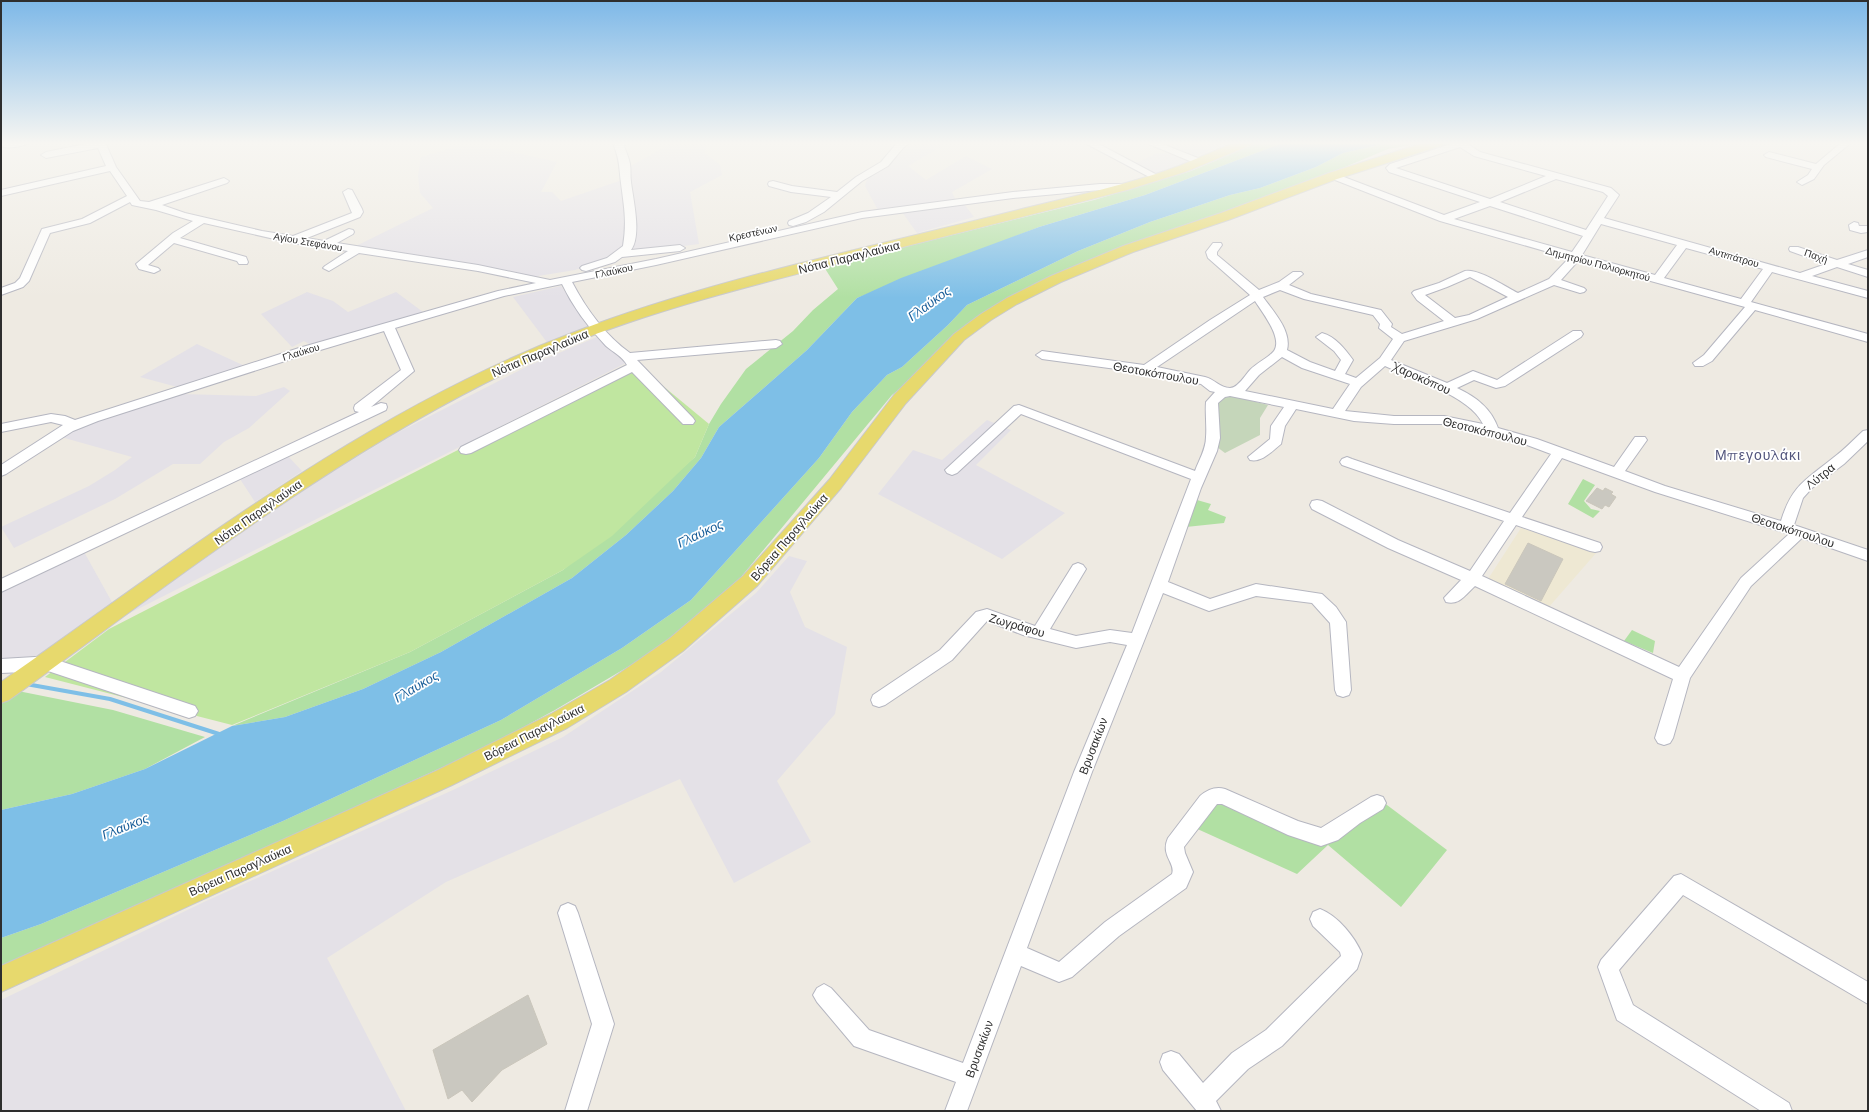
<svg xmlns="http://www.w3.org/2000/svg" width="1869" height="1112" font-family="Montserrat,sans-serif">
<rect width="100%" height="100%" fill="#eeeae2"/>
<g fill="#e4e1e7">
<polygon points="674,142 710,142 704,152 720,165 722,175 690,192 699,244 629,253 635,210 629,167"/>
<polygon points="910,142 949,142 908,166 926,180 966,156 992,169 952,192 956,201 879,212 865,186 866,182 870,175 894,160 899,148"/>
<polygon points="1156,142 1230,142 1194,157"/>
<polygon points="462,146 499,149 557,162 541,192 552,192 561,201 622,180 627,242 621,251 590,265 575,270 532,277 354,247 433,208 420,193 418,176 421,157 448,149"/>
<polygon points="1167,152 1196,163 1158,176 1134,164 1157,153 1161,154"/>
<polygon points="964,204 974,217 917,233 902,212"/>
<polygon points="561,286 591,328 549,345 513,297"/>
<polygon points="307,292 333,301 348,312 396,292 423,312 311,345 304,341 292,347 261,314"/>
<polygon points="597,337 626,363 118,619 267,512 395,434 528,366"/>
<polygon points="197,344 247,367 181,388 140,377"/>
<polygon points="284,387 290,391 249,428 224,442 200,464 173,464 115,499 14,548 1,527 89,486 115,470 132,457 61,437 81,426 180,394 256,396"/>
<polygon points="987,420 1011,430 976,465 1065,513 1002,559 878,494 913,450 942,460"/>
<polygon points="285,453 302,471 255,502 238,476"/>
<polygon points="83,550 113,604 33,659 1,663 1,589"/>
<polygon points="789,556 807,561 790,592 805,627 847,647 835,714 777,781 811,842 734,883 680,779 446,882 327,958 406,1111 1,1111 1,1000 204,902 453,790 563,737 661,672 756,593"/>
</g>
<polygon fill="#eee8d3" points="1521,528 1597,552 1548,608 1488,579"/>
<g fill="#b1e0a3">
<polygon points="1260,142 1285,142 1145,195 1039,227 857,298 807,350 719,427 701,458 673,491 626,535 572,578 441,652 363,689 285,717 232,726 410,652 563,570 695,457 709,424 721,404 746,369 793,331 813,310 838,289 824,267 1094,200 1191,171"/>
<polygon points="1392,142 1428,142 1388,149 1307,183 1225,213 997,309 892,395 741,577 693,621 648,655 555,710 487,747 1,968 1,938 41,924 283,821 501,720 622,648 691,600 819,458 852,412 887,375 902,367 948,325 967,305 1078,251 1150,222 1230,195 1260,188 1316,167 1343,153"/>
<polygon points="1583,479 1595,485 1584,501 1591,509 1600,511 1593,518 1568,504"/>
<polygon points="1197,500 1211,504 1208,510 1226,517 1224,523 1186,527"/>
<polygon points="1632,630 1655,641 1653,653 1624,641"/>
<polygon points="18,691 113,710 205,737 145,769 72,794 1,810 1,702"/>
<polygon points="1215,798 1325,841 1383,802 1447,850 1401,907 1328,845 1297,874 1193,827"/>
</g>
<polygon fill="#c5d6ba" points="1233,396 1268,405 1260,418 1260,435 1225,453 1217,447 1216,404 1222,398"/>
<polygon fill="#c0e6a0" points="634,362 709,424 695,457 612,536 563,570 410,652 232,725 45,677 109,629 491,433"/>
<polygon fill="#7ebfe7" points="1285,142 1392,142 1343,153 1316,167 1260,188 1230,195 1150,222 1078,251 967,305 948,325 902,367 887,375 852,412 819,458 691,600 622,648 501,720 283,821 41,924 1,938 1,810 72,794 145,769 232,726 285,717 363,689 441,652 572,578 626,535 673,491 701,458 719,427 807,350 857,298 901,278 1039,227 1145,195"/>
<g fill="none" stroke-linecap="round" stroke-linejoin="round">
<polyline stroke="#7ebfe7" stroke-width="4" points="26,684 110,699 219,734"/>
</g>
<g fill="#cac8c0" stroke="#cac6bb">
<polygon points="1597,488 1603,491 1605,488 1613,492 1611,494 1616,497 1609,507 1605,505 1602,509 1586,501"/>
<polygon points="1528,543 1563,559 1541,601 1505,584"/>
<polygon points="528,995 547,1044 502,1070 472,1102 462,1090 448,1099 433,1050"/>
</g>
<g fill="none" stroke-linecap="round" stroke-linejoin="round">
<defs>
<g id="minor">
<path d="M4,142H29C24,147 7,149 1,146L2,143Z"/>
<path d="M95,142H105L116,167L140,201L149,202L224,178L229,181L227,183L162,205L185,213L262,231L293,236L352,213L343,192L348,189L352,190L362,209L363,212L360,217L307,238L324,241L349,229L353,230L354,232L353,234L337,243L478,265L550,280L656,259L862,212L1013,192L1100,184H1123L1128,187L1123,190H1100L1013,198L862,218L656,265L572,282C586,309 606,336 630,353L776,340L780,341L782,344L776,348L637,360L693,418L695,421L693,424H683L632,372L471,453L466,454L461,453L459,450L461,447L627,365C623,357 613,352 606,346C589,328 573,307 562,284L504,296L395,328L414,371L371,407L381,403L386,404L387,407L386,410L1,592V579L359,412L355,411L354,408L355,405L401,370L384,331L307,354L98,421L73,431L6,474L1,476V465L63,425L51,422L1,432V424L51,414L65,416L75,420L299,348L498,291L536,283L478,271L359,253L329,271L323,268L325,266L348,251L292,243L204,223L180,238L246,257L248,262L247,264H239L237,261L174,243L148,265L158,268L160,270L154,273L139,269L136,264L173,233L193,221L156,210L132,205L130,202L90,223L50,233L29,281L23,287L1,295V288L15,283L20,278L42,229L82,219L127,196L110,171L1,196V190L106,166L98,148L46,158L41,155L46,152Z"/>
<path d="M616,142H626L624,146C626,152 629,158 630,164C631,170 630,176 631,182C633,199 642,235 631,250L680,245L685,248L680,251L622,257L615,262L586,271L582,270L580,268L582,266L607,258L623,246C627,221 624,207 621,183C619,168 620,161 614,146Z"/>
<polygon points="898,142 910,142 903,148 888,166 862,181 824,212 806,222 793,226 789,225 788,223 789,221 808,213 831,197 791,192 769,186 768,184 769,182 773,181 792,186 837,192 856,177 881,162"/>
<polygon points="1083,142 1095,142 1161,177 1159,179 1153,179"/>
<polygon points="1144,142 1157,142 1203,160 1205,162 1203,164 1197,164"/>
<path d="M1457,142H1465L1480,152L1611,188L1619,195L1604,218L1800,273L1826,264L1790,251L1789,249L1790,247H1798L1837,260L1868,250V257L1848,264L1868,270V277L1837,267L1812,276L1868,291V298L1772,272L1751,302L1868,334V342L1755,310L1712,361L1703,366H1695L1693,363L1704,355L1745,307L1578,261L1561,280L1584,288L1586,290L1584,292L1580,293L1554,285L1477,319L1404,341L1391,360L1447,383L1473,371L1497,380L1573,331H1581L1583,334L1581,337L1505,386L1496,388L1474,380L1457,388C1476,397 1491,408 1498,428L1537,439L1614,467L1635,437H1645L1647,440L1625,471L1665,486L1781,521C1792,485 1806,480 1833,458C1844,450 1853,440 1863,431L1868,430V441L1844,464L1812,488L1803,498L1794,525L1868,550V561L1802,538L1751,586L1690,678L1673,738L1670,743L1664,745L1658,743L1655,738L1673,679L1475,586C1466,594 1459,606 1446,602L1444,598L1461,580L1388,548L1312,509L1310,505L1312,501L1317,500L1322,501L1398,540L1470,571L1504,521L1342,465L1340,462L1342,459L1347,457L1352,459L1510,513L1551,454L1527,445L1444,424H1394L1354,421L1296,409L1285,426L1281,444C1272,451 1262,463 1250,460L1248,457L1270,439L1271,426L1284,407L1230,396L1225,397L1218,403L1220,438L1217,451L1201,488L1168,582L1210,599L1256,584L1322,594L1336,607L1346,622L1351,690L1349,695L1343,697L1337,695L1335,690L1330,623L1312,603L1256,596L1209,611L1163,593L1092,772L1027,948L1059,962L1105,922L1172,874C1176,863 1160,856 1168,838L1200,796C1207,790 1216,786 1225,789L1298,821L1321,828L1371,797L1377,795L1383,797L1386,803L1383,809L1360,823L1338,840L1321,846L1288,835L1222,804H1217L1184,847L1185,853L1193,872L1186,888L1119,936L1072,977L1059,982L1021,966L967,1111H945L956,1082L854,1046L817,1002L813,995L817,988L824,984L831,988L869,1030L963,1063L1074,772L1127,645L1110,642L1076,648L1023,635L987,621L952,660L885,705L879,707L873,705L871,700L873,695L940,650L976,612L987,609L1035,626L1073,565L1078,563L1083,565L1086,569L1050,629L1076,636L1110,630L1132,633L1191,479L1021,414L957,473L952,475L947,473L945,470L1014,406L1019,405L1195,471C1199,460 1206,449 1206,437C1207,425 1205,414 1206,402L1215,392L1210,391L1201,384L1146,373L1042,359L1036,355L1042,351L1144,365L1210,320L1250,295L1208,258L1206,252L1213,243H1221L1222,245L1217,252V255L1259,290L1279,282L1293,272H1301L1303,274L1289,285L1311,294L1381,310L1392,324L1391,327L1402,334L1444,321L1417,300L1412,293L1414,291L1439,283L1465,271C1478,268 1506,287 1518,293L1549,279L1569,258L1440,221L1330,178L1328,176L1333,173L1336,174L1444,215L1480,202L1389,172L1386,168L1390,164ZM1460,147L1474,156L1546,176L1490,199L1396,168ZM1556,179L1603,192L1608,196L1586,230L1500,202ZM1490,206L1583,236L1572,252L1454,219ZM1601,224L1677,245L1655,275L1582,255ZM1686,248L1763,269L1741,299L1664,278ZM1470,277L1508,297L1469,315L1455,318L1425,295L1447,287ZM1280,290L1304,299L1373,315L1380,324L1379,328L1393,339L1380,358L1356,378L1345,374L1353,360C1345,349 1336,337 1322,333L1316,337L1334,351L1341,360L1335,371L1310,362L1287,350C1292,331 1273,311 1263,297ZM1255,301C1262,312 1283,338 1274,351C1268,358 1257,363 1250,370C1245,375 1238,388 1230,388C1220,388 1214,379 1205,377L1157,367ZM1282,357L1302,368L1350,384L1333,409L1245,391L1259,375ZM1385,366C1413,379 1470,396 1483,424L1444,416H1394L1345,411L1361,387ZM1562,458L1655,492L1789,534L1741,578L1679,667L1482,576L1516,525L1590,551L1595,552L1600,551L1602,547L1600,543L1522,517Z"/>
<polygon points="1842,142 1852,142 1824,165 1814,179 1802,185 1797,182 1808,175 1812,169 1766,157 1764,155 1769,152 1816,164"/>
<polygon points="1854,222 1858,223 1859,226 1868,226 1868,232 1861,233 1850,230 1849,225"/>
<polygon points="35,657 48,657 195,706 198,711 195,716 189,718 48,671 1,673 1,659"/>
<polygon points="1681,874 1868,982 1868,1004 1683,895 1619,970 1633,1005 1789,1103 1792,1111 1761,1111 1617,1020 1598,967 1601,960 1674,876"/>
<polygon points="568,903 575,906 578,913 614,1024 587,1111 565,1111 592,1024 558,913 561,906"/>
<path d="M1320,909C1338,916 1355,937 1362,954L1357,969L1282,1046L1248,1069L1216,1101L1221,1111H1197L1163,1070L1160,1062L1163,1054L1171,1051L1179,1054L1203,1083L1232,1053L1266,1030L1341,956L1340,952L1313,926L1310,919L1313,912Z"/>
</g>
<g id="major">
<path d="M1236,142H1253L1251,145L1185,172L1127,190C1031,215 933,239 836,264C738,289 638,314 544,355C349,442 181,576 9,700L1,703V682C183,555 362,413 572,333C708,281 853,251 994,216C1055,200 1119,188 1179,166C1198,158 1217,150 1236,142Z"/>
<polygon points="1426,142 1445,142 1443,145 1337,179 1231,219 1133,252 1061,282 1017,304 991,320 964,340 906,403 841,488 757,586 683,651 626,692 567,728 452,785 1,992 1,966 436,771 551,714 610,680 669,639 743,576 829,480 894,395 954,334 981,314 1007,298 1051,276 1123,246 1221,213 1329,173"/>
</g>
</defs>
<use href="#minor" stroke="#b5b6c0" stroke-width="2"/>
<use href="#major" stroke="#c9c9c9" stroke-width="2"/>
<use href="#minor" fill="#fff" fill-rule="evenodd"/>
<use href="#major" fill="#e7d96d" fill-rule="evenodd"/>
</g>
<linearGradient id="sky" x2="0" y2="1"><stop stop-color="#7db8e8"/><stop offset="0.48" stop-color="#f7f6f2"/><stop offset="1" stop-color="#f7f6f2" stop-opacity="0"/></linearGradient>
<rect width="1869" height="298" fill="url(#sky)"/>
<g text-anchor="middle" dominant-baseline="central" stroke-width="3.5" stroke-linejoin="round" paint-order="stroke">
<g font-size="10" fill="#2e2e2e" stroke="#fff">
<text transform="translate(753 233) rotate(-12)">Κρεστένων</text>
<text transform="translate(308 242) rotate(10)">Αγίου Στεφάνου</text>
<text transform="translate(1816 256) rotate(19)">Παχή</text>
<text transform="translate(1734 257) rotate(16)">Αντιπάτρου</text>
<text transform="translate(1598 264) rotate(15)">Δημητρίου Πολιορκητού</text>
<text transform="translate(614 271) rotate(-12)">Γλαύκου</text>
<text transform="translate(301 352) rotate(-17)">Γλαύκου</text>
</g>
<g font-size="12" fill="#2e2e2e" stroke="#fff">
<text transform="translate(849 257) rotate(-14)">Νότια Παραγλαύκια</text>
<text transform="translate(540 353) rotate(-23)">Νότια Παραγλαύκια</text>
<text transform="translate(1156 373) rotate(10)">Θεοτοκόπουλου</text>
<text transform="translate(1422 378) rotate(24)">Χαροκόπου</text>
<text transform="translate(1485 431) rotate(14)">Θεοτοκόπουλου</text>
<text transform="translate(1820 476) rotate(-39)">Λύτρα</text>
<text transform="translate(258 512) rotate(-35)">Νότια Παραγλαύκια</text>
<text transform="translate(1793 530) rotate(18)">Θεοτοκόπουλου</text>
<text transform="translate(789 537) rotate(-49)">Βόρεια Παραγλαύκια</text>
<text transform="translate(1017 625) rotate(16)">Ζωγράφου</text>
<text transform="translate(534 732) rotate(-27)">Βόρεια Παραγλαύκια</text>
<text transform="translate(1093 746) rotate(-69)">Βρυσακίων</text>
<text transform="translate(240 870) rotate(-24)">Βόρεια Παραγλαύκια</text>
<text transform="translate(979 1049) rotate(-70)">Βρυσακίων</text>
</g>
<g font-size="13" font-style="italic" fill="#185d98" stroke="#fff">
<text transform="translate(929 303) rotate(-36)">Γλαύκος</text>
<text transform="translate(700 533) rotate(-25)">Γλαύκος</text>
<text transform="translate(416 686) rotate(-31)">Γλαύκος</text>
<text transform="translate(125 826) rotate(-22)">Γλαύκος</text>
</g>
<g font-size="14" letter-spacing="1" fill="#51547c" stroke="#fff">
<text x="1758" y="455">Μπεγουλάκι</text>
</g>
</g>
<rect width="1869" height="1112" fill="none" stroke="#2e2e2e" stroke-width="4"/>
</svg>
